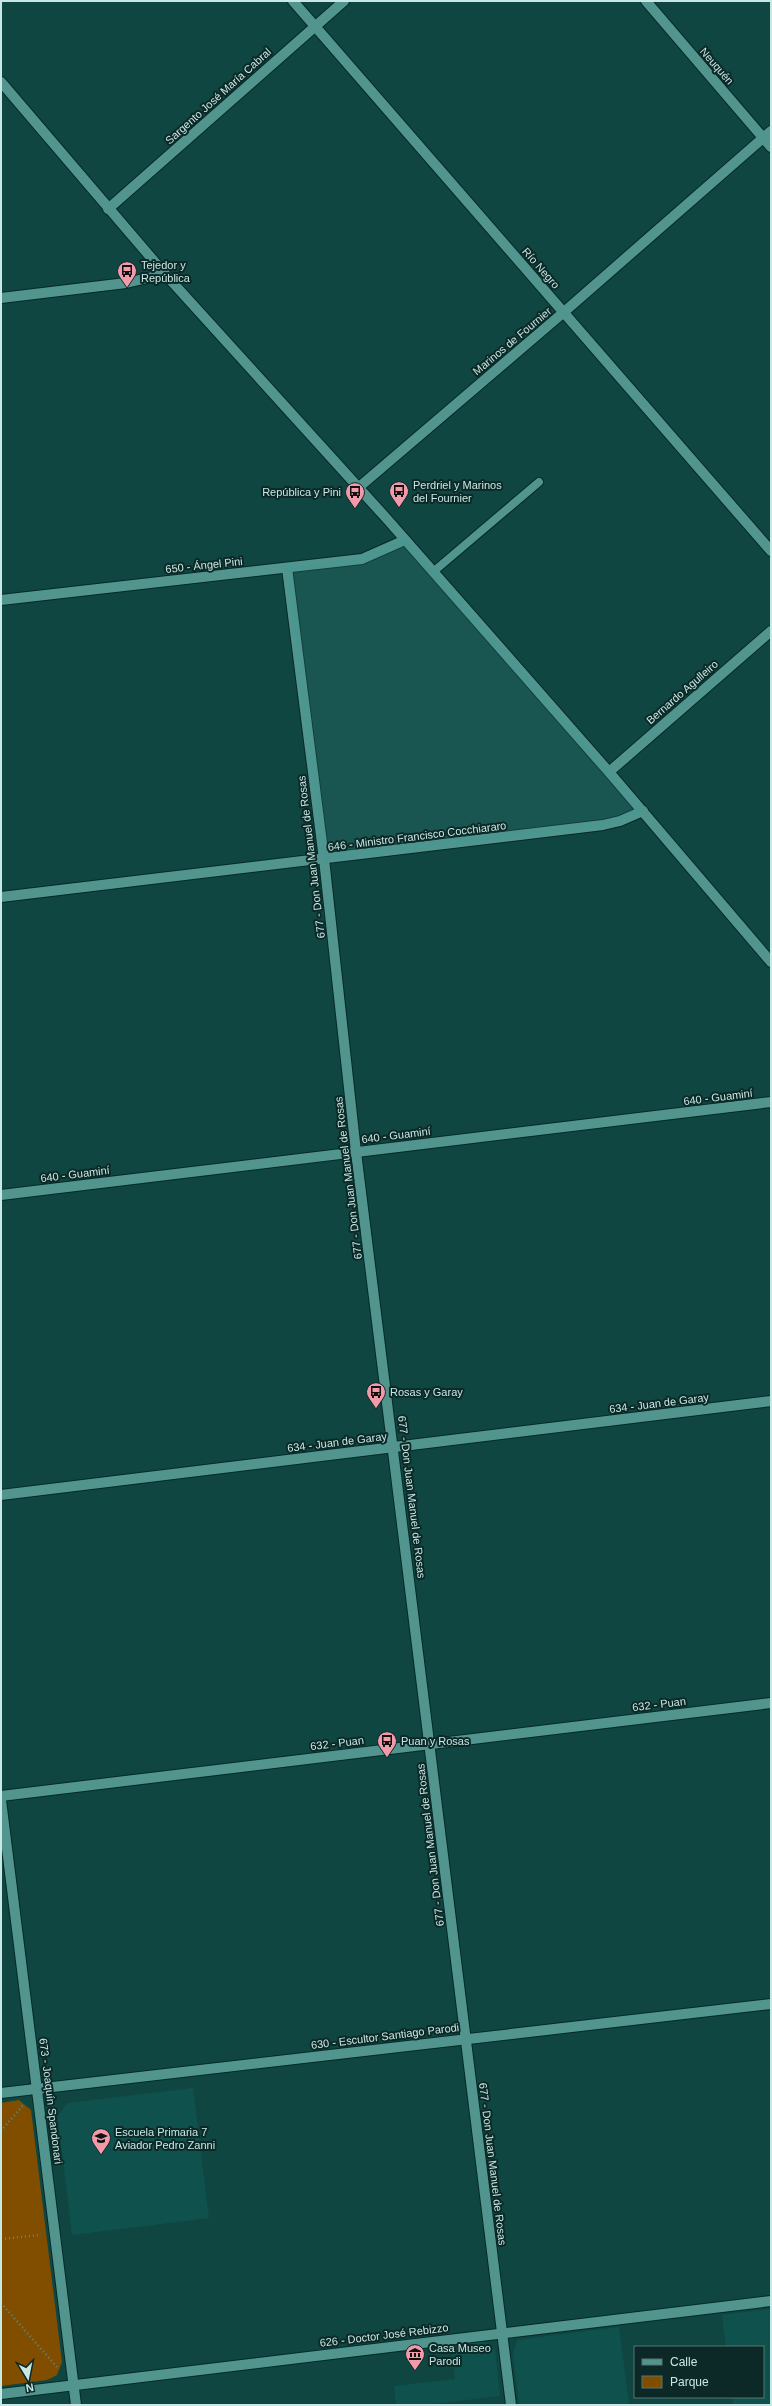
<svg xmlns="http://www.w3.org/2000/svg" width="772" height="2406" font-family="Helvetica,sans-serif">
<rect width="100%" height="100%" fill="#0f4642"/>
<g fill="#0f524d">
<polygon points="193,2088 209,2218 72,2235 58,2117 67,2103"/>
<polygon points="771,2309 771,2405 733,2405 732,2397 763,2397 763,2347 726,2347 722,2315"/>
<polygon points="619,2327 629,2405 519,2405 513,2353 517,2340"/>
<polygon points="478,2340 490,2344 495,2350 500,2396 424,2405 396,2405 394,2386 455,2379 451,2343"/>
</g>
<polygon fill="#814e00" points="19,2100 31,2110 62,2362 57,2375 47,2380 1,2386 1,2103"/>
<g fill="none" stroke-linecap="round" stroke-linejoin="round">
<defs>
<polyline id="service" points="433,572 539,482"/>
<g id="minor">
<polyline points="293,1 771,551"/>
<polyline points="646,1 771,147"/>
<polyline points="108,209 344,1"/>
<polyline points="1,298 126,283 165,274"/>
<polyline points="358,488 564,312 771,131"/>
<polyline points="287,568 324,859 356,1152 511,2405"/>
<polyline points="1,600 362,559 405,540"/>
<polyline points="609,772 771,631"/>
<polyline points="1,897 603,825 620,821 643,811"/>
<polyline points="1,1195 771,1102"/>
<polyline points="1,1495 771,1401"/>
<polyline points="1,1796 771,1703"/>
<polyline points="1,1800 76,2405"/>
<polyline points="1,2093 771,2004"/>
<polyline points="1,2394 771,2301"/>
</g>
<polyline id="secondary" points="1,82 165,274 387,519 609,772 771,962"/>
</defs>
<use href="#service" stroke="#042a28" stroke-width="10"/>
<use href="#minor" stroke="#042a28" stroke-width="12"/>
<use href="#secondary" stroke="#042a28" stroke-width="12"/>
<g stroke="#5b8985" stroke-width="2.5" stroke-dasharray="1 3" stroke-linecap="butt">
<polyline points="1,2131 24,2104"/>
<polyline points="1,2239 41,2235"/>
<polyline points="1,2303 57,2367"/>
</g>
<use href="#service" stroke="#52958f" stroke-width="8"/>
<use href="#minor" stroke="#52958f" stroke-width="10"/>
<use href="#secondary" stroke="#52958f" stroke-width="10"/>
</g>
<path fill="#469891" fill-opacity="0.2" stroke="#469891" stroke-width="3" stroke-dasharray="8 5" stroke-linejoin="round" d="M405,540L643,811L603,825L324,859L287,568L362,559Z"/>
<defs>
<symbol id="bus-pin" viewBox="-11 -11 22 30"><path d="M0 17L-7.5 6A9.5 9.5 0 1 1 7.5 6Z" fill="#f39aaa" stroke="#0c2927"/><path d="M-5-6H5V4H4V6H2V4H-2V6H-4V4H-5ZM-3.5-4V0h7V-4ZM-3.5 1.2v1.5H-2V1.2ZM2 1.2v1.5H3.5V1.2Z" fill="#111"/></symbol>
<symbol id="school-pin" viewBox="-11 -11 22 30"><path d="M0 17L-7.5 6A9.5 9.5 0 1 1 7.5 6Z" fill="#f39aaa" stroke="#0c2927"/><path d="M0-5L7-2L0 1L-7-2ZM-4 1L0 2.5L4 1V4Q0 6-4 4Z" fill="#111"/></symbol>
<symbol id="museum-pin" viewBox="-11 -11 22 30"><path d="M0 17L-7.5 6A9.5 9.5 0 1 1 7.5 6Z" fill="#f39aaa" stroke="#0c2927"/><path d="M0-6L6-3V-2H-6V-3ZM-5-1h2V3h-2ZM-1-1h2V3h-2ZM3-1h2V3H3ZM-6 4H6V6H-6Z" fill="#111"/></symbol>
</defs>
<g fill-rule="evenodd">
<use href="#bus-pin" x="116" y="260" width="22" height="30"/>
<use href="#bus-pin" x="388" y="480" width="22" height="30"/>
<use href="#bus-pin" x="344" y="481" width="22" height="30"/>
<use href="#bus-pin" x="365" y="1381" width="22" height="30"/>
<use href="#bus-pin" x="376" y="1730" width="22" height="30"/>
<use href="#school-pin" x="90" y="2127" width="22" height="30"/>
<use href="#museum-pin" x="404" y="2343" width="22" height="30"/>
</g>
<g text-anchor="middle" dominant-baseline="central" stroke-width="4" stroke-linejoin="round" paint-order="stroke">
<g font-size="11" fill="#c7e8e4" stroke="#0c2927">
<text transform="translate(717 66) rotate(49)">Neuquén</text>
<text transform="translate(218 96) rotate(-42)">Sargento José María Cabral</text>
<text transform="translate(541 268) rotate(49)">Río Negro</text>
<text transform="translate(512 341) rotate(-40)">Marinos de Fournier</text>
<text transform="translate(204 565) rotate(-6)">650 - Ángel Pini</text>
<text transform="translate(682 692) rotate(-41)">Bernardo Agulleiro</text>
<text transform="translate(417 836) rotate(-7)">646 - Ministro Francisco Cocchiararo</text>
<text transform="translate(311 857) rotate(-97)">677 - Don Juan Manuel de Rosas</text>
<text transform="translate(718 1097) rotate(-7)">640 - Guaminí</text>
<text transform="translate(396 1135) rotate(-7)">640 - Guaminí</text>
<text transform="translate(75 1174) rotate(-7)">640 - Guaminí</text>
<text transform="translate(348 1178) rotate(-97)">677 - Don Juan Manuel de Rosas</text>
<text transform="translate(659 1403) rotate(-7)">634 - Juan de Garay</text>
<text transform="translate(337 1442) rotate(-7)">634 - Juan de Garay</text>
<text transform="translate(412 1497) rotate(83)">677 - Don Juan Manuel de Rosas</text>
<text transform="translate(659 1704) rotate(-7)">632 - Puan</text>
<text transform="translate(337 1743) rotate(-7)">632 - Puan</text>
<text transform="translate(430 1845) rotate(-97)">677 - Don Juan Manuel de Rosas</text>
<text transform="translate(385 2036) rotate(-7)">630 - Escultor Santiago Parodi</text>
<text transform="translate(51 2101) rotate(83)">673 - Joaquín Spandonari</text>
<text transform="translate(493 2164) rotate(83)">677 - Don Juan Manuel de Rosas</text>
<text transform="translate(384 2335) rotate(-7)">626 - Doctor José Rebizzo</text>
</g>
<g font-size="11" fill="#c7e8e4" stroke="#0c2927" text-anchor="start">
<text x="141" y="265">Tejedor y<tspan x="141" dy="13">República</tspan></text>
<text x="413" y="485">Perdriel y Marinos<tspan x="413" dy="13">del Fournier</tspan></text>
<text x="341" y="492" text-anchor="end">República y Pini</text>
<text x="390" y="1392">Rosas y Garay</text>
<text x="401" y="1741">Puan y Rosas</text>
<text x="115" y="2132">Escuela Primaria 7<tspan x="115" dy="13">Aviador Pedro Zanni</tspan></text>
<text x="429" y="2348">Casa Museo<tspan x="429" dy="13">Parodi</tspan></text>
</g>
</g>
<rect width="772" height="2406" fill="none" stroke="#c7e8e4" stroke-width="4"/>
<rect x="634" y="2346" width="130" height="52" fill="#0c2927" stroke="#577573"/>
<rect x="642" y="2359" width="20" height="6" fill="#52958f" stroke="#577573"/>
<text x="670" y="2366" font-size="12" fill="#c7e8e4">Calle</text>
<rect x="642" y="2376" width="20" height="12" fill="#814e00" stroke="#577573"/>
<text x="670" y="2386" font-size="12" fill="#c7e8e4">Parque</text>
<g transform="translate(28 2378) rotate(170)" stroke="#0c2927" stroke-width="3" paint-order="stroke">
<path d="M0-3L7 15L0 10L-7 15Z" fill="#c7e8e4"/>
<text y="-6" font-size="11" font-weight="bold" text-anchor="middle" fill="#c7e8e4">N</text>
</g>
</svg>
